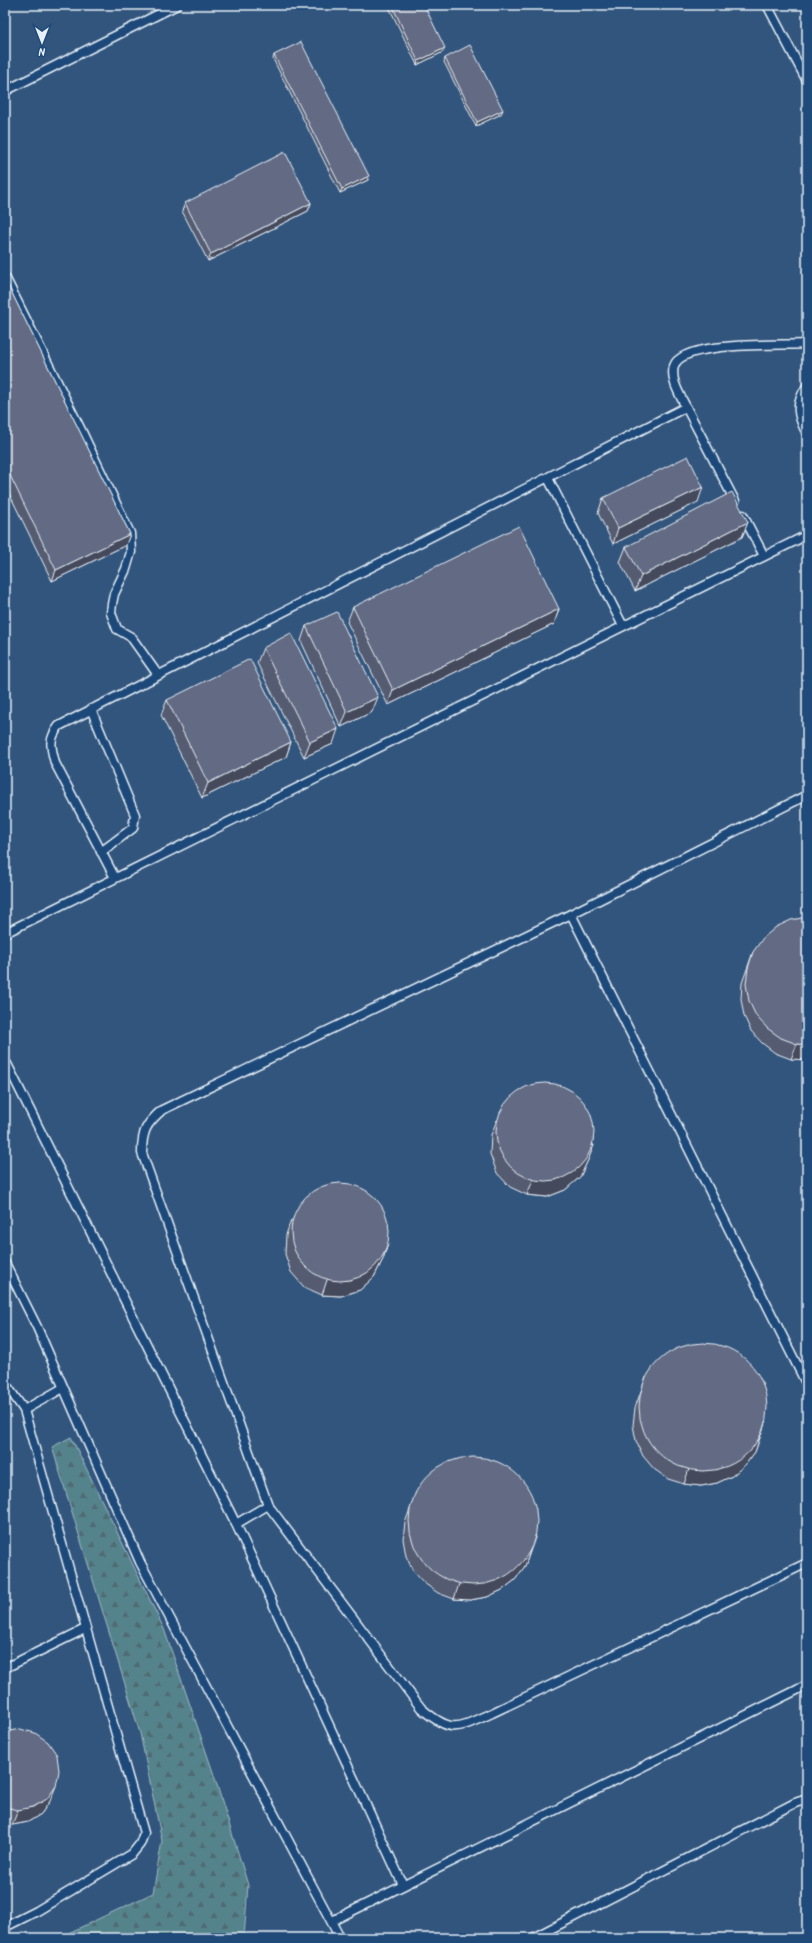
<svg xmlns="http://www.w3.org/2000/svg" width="812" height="1943" font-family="Kalam,sans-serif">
<defs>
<pattern id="forest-firs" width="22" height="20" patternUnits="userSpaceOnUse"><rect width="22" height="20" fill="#55838c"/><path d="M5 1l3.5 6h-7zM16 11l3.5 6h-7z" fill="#4f6b72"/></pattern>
</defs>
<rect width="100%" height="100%" fill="#1f4a7a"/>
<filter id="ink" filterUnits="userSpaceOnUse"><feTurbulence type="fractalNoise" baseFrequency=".025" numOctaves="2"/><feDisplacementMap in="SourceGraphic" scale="8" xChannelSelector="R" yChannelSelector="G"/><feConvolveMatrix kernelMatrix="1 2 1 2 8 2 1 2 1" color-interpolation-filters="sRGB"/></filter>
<g filter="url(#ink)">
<rect fill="#33547d" x="5" y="5" width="802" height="1933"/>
<polygon fill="url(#forest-firs)" stroke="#9ebac2" points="71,1437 164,1629 213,1772 248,1885 244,1938 58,1938 153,1893 162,1841 140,1733 52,1447"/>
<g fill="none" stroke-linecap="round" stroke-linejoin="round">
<defs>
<g id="lane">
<polyline points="767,5 807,81"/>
<polyline points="5,91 177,5"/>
<polyline points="5,277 82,432 130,533 131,552 126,569 114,594 112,604 111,613 117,629 131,637 158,675"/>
<path d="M807,386C795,404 797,415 807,434"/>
<path d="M686,407C680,395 670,380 674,366C682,340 782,346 807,344"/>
<polyline points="548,478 623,626"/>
<polyline points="743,515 764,556"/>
<polyline points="91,709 135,815 133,828 101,852"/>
<path d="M807,795L571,914L162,1110C146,1124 142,1131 142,1153L268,1505L421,1708C452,1735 458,1728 492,1713L807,1563"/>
<path d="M115,878L55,763C51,747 48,740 59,726L686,407L735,501"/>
<polyline points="571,914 807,1385"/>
<polyline points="5,933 807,535"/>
<polyline points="7,1064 236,1524 403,1885"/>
<polyline points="5,1263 37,1327 140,1562 340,1938"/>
<polyline points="5,1383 24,1410 144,1833 140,1844 132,1854 37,1911 5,1927"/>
<polyline points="24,1410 63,1388"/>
<polyline points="236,1524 268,1505"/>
<polyline points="5,1668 85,1629"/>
<polyline points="332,1921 807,1685"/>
<polyline points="533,1938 795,1803 807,1799"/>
</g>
</defs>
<use href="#lane" stroke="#e8f1f8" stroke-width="11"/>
<use href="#lane" stroke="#1f4a7a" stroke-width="8"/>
</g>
<g fill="#545b72" stroke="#e8f1f8">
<polygon points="388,5 424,5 443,52 417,65"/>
<polygon points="274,55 369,176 368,180 340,193 273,59"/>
<polygon points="445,58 501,114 476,126 444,62"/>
<polygon points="185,203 311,203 308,211 208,261 182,211"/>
<polygon points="5,279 130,534 126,545 52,581 5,485"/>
<polygon points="603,498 698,502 613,544 598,513"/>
<polygon points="748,522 742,537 635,591 620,562 626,547"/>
<polygon points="353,607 559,609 554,624 388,705 347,622"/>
<polygon points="306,626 372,712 341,727 301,641"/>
<polygon points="263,648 333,744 304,757 257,663"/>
<polygon points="167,700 291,742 286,757 202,798 161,715"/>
<polygon points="807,917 807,1060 791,1059 775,1053 762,1043 751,1031 744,1016 741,999 742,983 753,952"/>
<polygon points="497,1120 594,1145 588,1160 580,1177 565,1190 547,1197 527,1195 510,1187 497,1173 490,1154 491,1135"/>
<polygon points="291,1220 388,1244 383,1259 374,1277 360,1290 341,1296 322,1295 304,1287 291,1272 285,1254 286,1235"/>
<polygon points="646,1377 766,1421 755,1452 745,1465 732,1476 717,1483 701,1486 684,1484 668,1479 654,1469 643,1456 636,1441 633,1425 635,1408"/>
<polygon points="416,1492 536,1535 525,1566 515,1580 502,1590 487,1597 470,1600 454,1599 438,1593 424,1583 413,1571 406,1556 403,1539 405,1523"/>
<polygon points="5,1732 50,1801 41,1814 28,1822 12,1825 5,1823"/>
</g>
<g fill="#454a5c" stroke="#e8f1f8">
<polygon points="445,48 443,52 417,65 418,61"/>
<polygon points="503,110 501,114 476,126 477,122"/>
<polygon points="369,176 368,180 340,193 342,189"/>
<polygon points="311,203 308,211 208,261 211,254"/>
<polygon points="703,487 698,502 613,544 618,528"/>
<polygon points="748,522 742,537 635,591 641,576"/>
<polygon points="130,534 126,545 52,581 56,570"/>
<polygon points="559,609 554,624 388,705 393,690"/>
<polygon points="378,697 372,712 341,727 347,712"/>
<polygon points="338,729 333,744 304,757 310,742"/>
<polygon points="291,742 286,757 202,798 208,783"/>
<polygon points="797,1044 807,1045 807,1060 791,1059"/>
<polygon points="594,1145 588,1160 580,1177 565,1190 547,1197 527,1195 533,1180"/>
<polygon points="388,1244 383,1259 374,1277 360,1290 341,1296 322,1295 327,1280"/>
<polygon points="760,1437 755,1452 745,1465 732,1476 717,1483 701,1486 684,1484 689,1469"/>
<polygon points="530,1551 525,1566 515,1580 502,1590 487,1597 470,1600 454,1599 459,1584"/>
<polygon points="56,1786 50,1801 41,1814 28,1822 12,1825 18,1810"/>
</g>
<g fill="#626a84" stroke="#e8f1f8">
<polygon points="392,5 424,5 445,48 418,61"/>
<polygon points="301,42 369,176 342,189 274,55"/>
<polygon points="470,45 503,110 477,122 445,58"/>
<polygon points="285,152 311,203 211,254 185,203"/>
<polygon points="5,279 130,534 56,570 5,465"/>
<polygon points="688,456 703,487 618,528 603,498"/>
<polygon points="732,492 748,522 641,576 626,547"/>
<polygon points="519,526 559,609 393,690 353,607"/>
<polygon points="337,612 378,697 347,712 306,626"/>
<polygon points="291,633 338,729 310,742 263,648"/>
<polygon points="250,659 291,742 208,783 167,700"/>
<polygon points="807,917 807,1045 797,1044 781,1038 767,1028 756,1016 749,1001 746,984 748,968 753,952 763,938 776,927 791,920"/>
<circle cx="545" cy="1132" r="49"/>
<circle cx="340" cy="1232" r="49"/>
<circle cx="703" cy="1407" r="64"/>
<circle cx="473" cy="1521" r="64"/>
<polygon points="20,1729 35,1733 48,1742 57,1755 59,1771 56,1786 47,1799 33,1807 18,1810 5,1807 5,1732"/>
</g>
</g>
<rect width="812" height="1943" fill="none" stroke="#1f4a7a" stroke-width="20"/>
<rect x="10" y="10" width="792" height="1923" fill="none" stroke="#e8f1f8" stroke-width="1.5" filter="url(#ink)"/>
<g transform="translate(42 42) rotate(180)" stroke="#1f4a7a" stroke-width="3" paint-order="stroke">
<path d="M0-3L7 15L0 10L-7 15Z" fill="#e8f1f8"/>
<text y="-6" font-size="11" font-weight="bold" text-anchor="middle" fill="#e8f1f8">N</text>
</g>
</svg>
